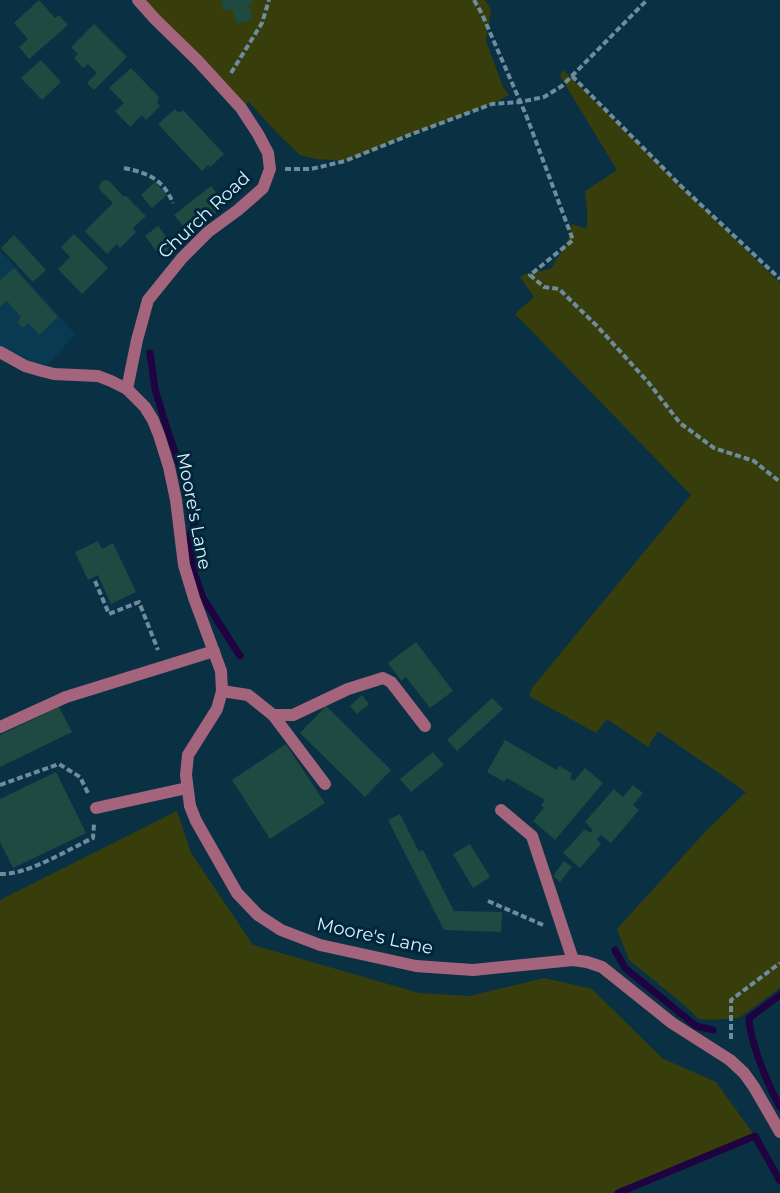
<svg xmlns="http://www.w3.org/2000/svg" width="780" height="1193" font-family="Montserrat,sans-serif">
<rect width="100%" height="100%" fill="#0a3044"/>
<polygon fill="#083a52" points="0,250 75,334 42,371 0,352"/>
<g fill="#373e0c">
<polygon points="138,0 485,0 491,10 486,41 503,87 509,95 492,104 412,134 345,161 316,159 300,155 279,135 249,102 241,108"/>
<polygon points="563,70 780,283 780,988 739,1018 712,1020 699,1019 683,1004 629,960 617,929 705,832 746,792 658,731 648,747 607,719 596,733 529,696 532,688 691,495 515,314 534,297 520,277 525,274 551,269 567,242 572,224 587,229 587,210 585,191 617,170 560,76"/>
<polygon points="177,811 191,853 253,945 419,993 470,996 544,978 592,989 662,1058 716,1082 755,1136 618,1193 0,1193 0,900"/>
</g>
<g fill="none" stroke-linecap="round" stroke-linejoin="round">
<g stroke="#1f0340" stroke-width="7">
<polyline points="150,353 155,389 167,429 192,500 196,519 190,535 193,570 203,598 240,656"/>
<polyline points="615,950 625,968 696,1026 713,1030"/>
<path d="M780,995L749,1018C750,1042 768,1085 780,1107"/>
<polyline points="618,1193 755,1136 780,1181"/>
</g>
</g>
<g fill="#1e4a41">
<polygon points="39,0 55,18 59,15 68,25 29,59 19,47 28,39 14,23"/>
<polygon points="221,0 252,0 253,3 248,5 253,19 237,24 232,9 224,11"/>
<polygon points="94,24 127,57 94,90 87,83 97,73 88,64 83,68 74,58 78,54 71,47"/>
<polygon points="41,60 61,82 42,100 21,78"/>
<polygon points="131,68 159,97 157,102 160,106 146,120 142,115 130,127 115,111 124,103 109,88"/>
<polygon points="175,109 179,113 183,110 224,154 210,167 208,165 202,171 158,124"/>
<polygon points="104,180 109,181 124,197 125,195 146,216 133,228 136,232 120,248 117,244 107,254 85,231 113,203 100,190 99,185"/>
<polygon points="155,182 167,195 152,208 141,195"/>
<polygon points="211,186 226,205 198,227 197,224 187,231 174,215"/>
<polygon points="158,226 173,245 160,256 145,236"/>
<polygon points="74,234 108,268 82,294 58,269 70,257 61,247"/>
<polygon points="14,235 46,270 33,282 1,248"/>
<polygon points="14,268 58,317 39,335 28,323 23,328 17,322 21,317 7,301 0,307 0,280"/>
<polygon points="98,541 102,549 113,543 136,592 111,604 98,575 88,580 75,552"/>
<polygon points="416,642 453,691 430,708 406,677 401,681 388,663"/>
<polygon points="362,695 369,704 357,714 350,706"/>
<polygon points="492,698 503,709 457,751 447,740"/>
<polygon points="326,706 391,770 365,797 300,733"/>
<polygon points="59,707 72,732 0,767 0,735"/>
<polygon points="505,740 557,770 559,766 572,773 570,779 574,781 585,768 603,783 555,840 533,821 544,808 541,805 545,800 507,778 504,782 487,772"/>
<polygon points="286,744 325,803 270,839 232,780"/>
<polygon points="433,752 444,765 411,792 400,779"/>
<polygon points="56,772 86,833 13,868 0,842 0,799"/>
<polygon points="633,785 643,793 633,805 639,810 611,843 601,835 597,839 601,844 580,868 563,853 585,829 590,833 593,830 585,822 614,789 623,797"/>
<polygon points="400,814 419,852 423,850 454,911 502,912 501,932 444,930 388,820"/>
<polygon points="470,844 490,877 473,888 453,854"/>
<polygon points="564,861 572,867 560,882 553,876"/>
</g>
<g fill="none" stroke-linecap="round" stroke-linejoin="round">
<g stroke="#6e8c9d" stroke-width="4" stroke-dasharray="6 3" stroke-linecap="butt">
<polyline points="474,0 482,14 526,115 573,240 530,275 544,287 559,289 597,326 648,382 680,423 714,448 754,461 780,482"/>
<polyline points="231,73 262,23 269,0"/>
<polyline points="572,76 682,187 780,279"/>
<path d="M124,168C148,173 163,179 173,203"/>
<polyline points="285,169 311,169 345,161 412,134 492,104 520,102 544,97 562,86 647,0"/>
<polyline points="95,581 109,614 139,602 158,650"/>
<polyline points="0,785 59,764 80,777 89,795"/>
<path d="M0,874C28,875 67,850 93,838L94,824"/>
<polyline points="488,901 543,925"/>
<polyline points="731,1039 731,1000 780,963"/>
</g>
<g stroke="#a4657c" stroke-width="12">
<polyline points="222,691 248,695 273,715 293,715 348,689 383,678 391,682 425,726"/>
<polyline points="273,715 325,784"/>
<polyline points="0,727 66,697 214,651"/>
<polyline points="96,808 187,788"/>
<polyline points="501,810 532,836 573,960"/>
</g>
<g stroke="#a4657c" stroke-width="12">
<polyline points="0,352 25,366 42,371 54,374 98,376 111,381 127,389 145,407 153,420 159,435 169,467 176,500 184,565 194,598 221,671 222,691 217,709 188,755 186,775 190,806 196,821 237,893 258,915 281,930 320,945 416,966 473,970 573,960 587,962 602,967 672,1023 730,1060 744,1073 754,1087 780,1132"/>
<polyline points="127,389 137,340 148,300 182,258 208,232 238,210 263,188 270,169 268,153 258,134 241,108 198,61 155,19 138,0"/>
</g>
</g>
<g text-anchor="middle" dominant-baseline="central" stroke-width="6" stroke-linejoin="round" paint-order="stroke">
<g font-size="18" fill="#dcf0fe" stroke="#002639">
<text transform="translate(204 215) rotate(-43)">Church Road</text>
<text transform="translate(194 511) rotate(79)">Moore's Lane</text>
<text transform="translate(375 936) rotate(12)">Moore's Lane</text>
</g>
</g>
</svg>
